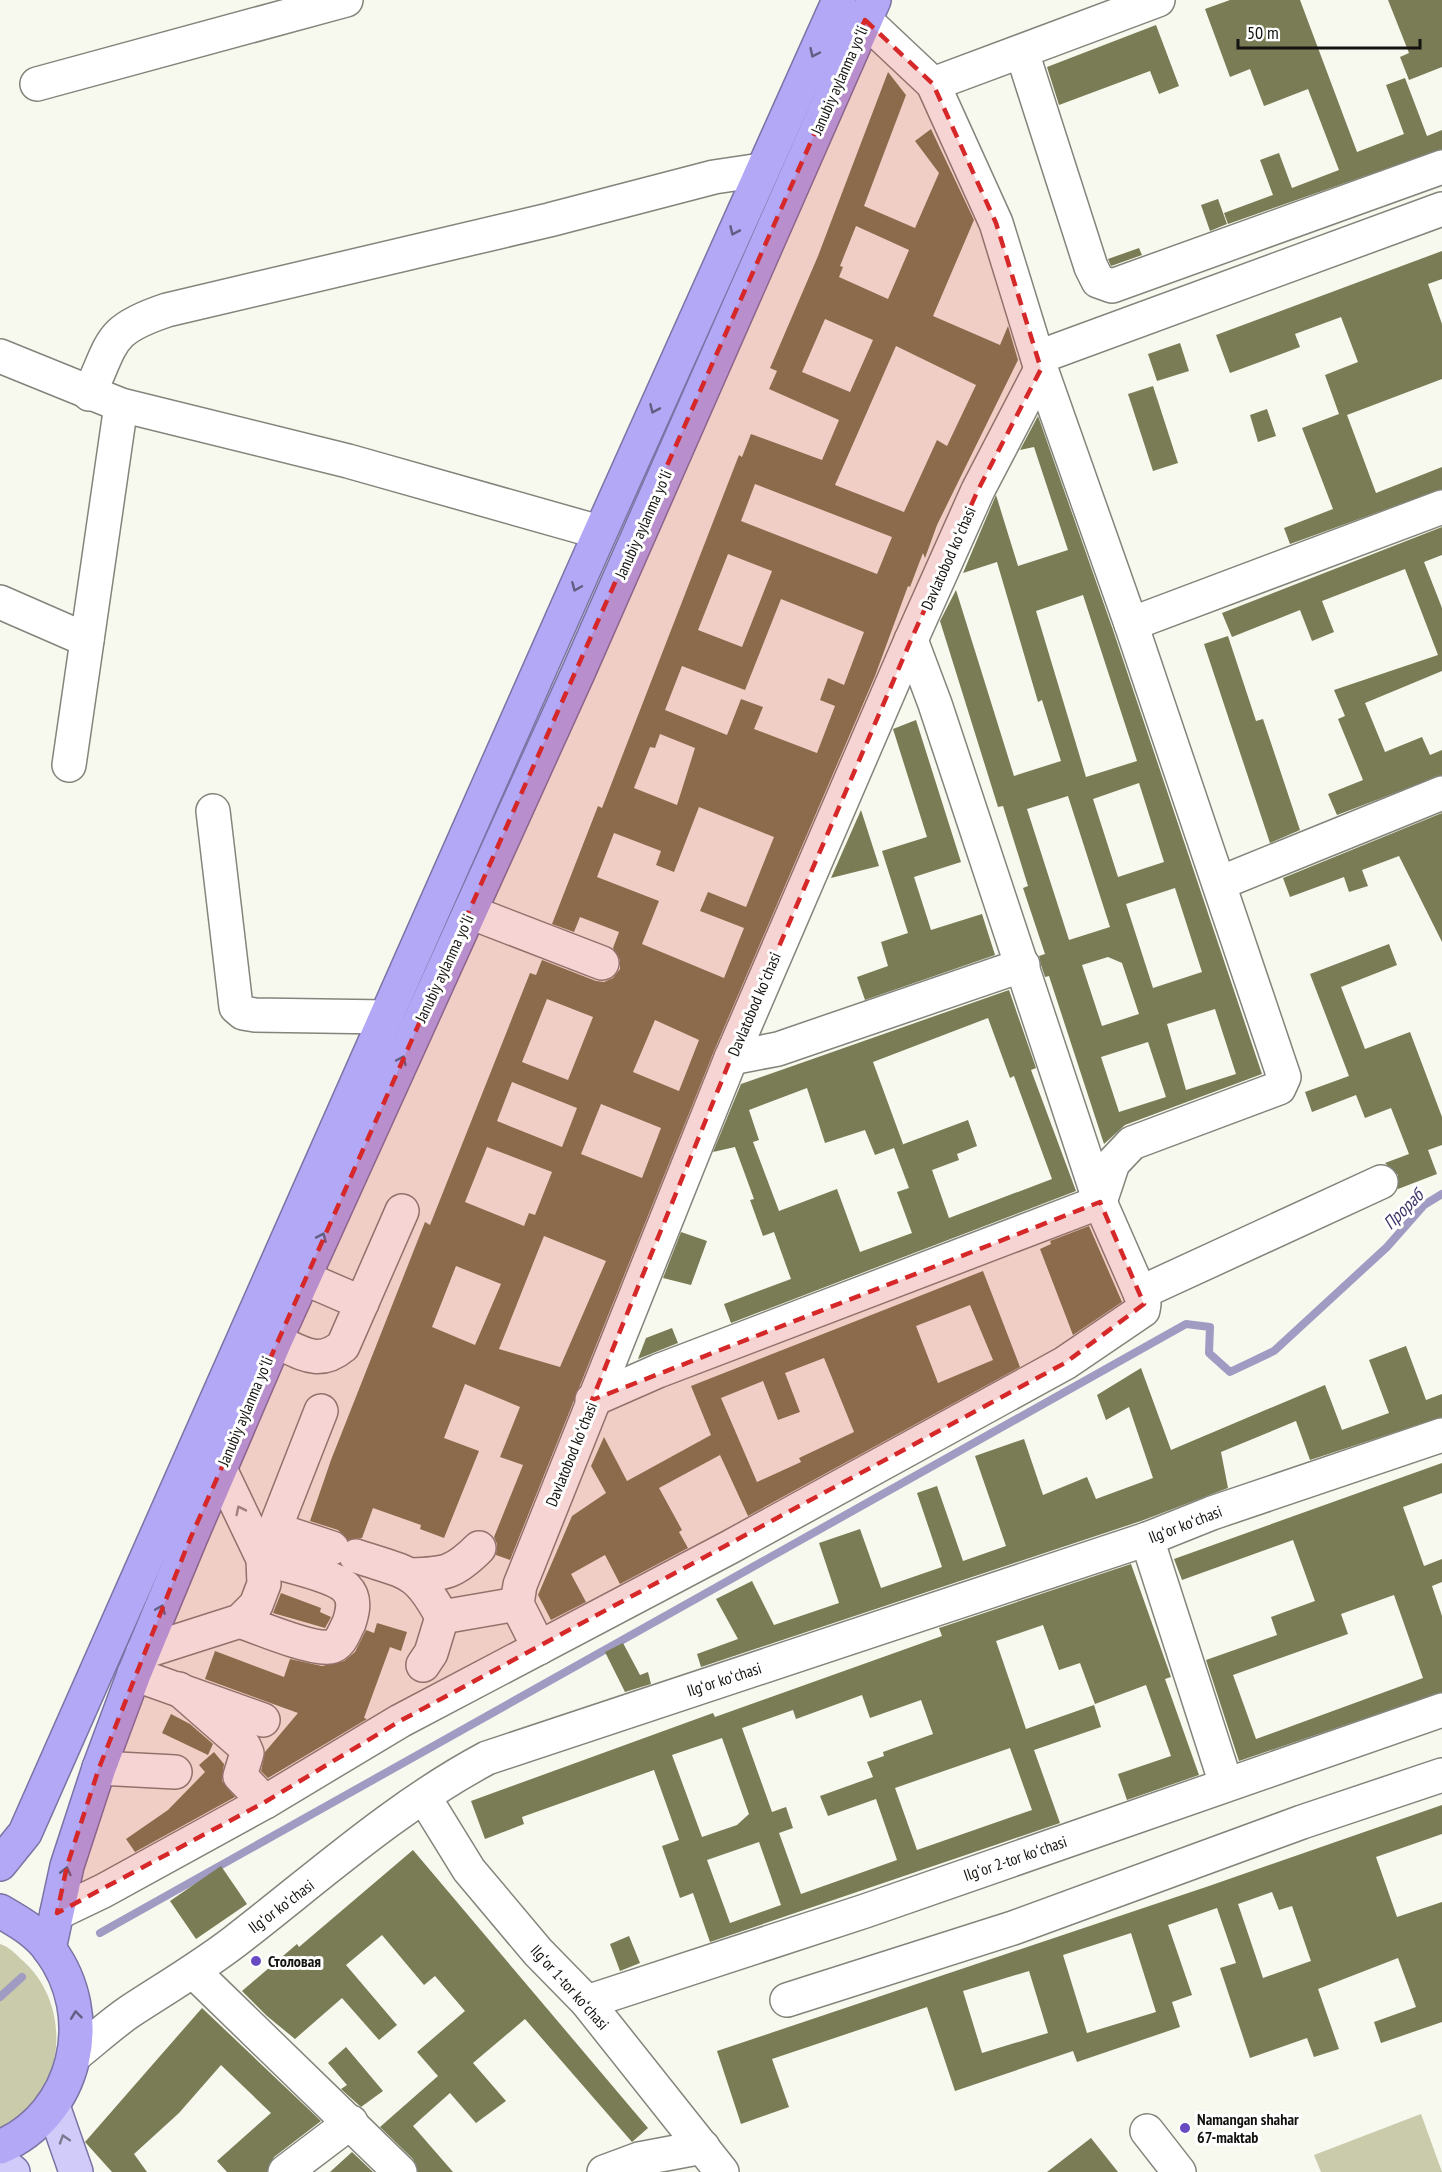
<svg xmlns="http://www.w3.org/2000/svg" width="1442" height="2172" font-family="'PT Sans Narrow',sans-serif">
<rect width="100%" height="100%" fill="#f7f8ee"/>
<g fill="#c9cbaa">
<path d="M0,1944C9,1947 15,1953 22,1960C75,2006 66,2099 0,2130Z"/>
<polygon points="1421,2114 1442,2172 1321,2172 1314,2155"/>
</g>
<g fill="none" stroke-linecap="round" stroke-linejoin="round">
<g stroke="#9f9bc2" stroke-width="8">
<polyline points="100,1933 1186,1324 1210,1327 1209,1353 1230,1372 1274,1351 1387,1247 1424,1205 1442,1194"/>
<polyline points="0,1997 22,1977"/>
</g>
</g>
<g fill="#797c54" fill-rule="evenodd">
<polygon points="1230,0 1300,0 1357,152 1404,134 1386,85 1405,78 1427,136 1442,130 1442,149 1228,224 1224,213 1273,195 1260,160 1279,153 1292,188 1339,170 1308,89 1264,106 1250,69 1230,77 1205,9"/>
<polygon points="1388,0 1442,0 1442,67 1409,80 1400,57 1409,53"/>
<polygon points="1156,25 1179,86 1159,94 1150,71 1059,105 1047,67"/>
<path d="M888,72L906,95L864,206L915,228L939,173L915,141L931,129L974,220L933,316L1000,345L1008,326L1018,360L937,525L925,558L923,553L910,587L908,586L875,676L714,1051L510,1560L496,1555L497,1544L494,1537L523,1465L500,1457L520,1407L465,1384L444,1438L479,1451L444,1538L420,1529L421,1525L373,1508L362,1538L348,1540L338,1530L310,1521L331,1460L425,1222L430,1225L530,973L536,975L542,960L596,981L604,982L613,978L620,969V960L613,948L619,932L580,917L574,932L552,924L598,806L602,808L739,455L742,457L751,434L822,460L839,420L769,389L777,371L770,368L818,256ZM856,226L909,250L888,299L839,277L843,267L840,266ZM825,319L873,340L850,392L802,372ZM896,346L976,385L947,446L937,440L904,512L835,485ZM755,484L892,537L877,574L741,521ZM728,554L772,571L742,647L698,630ZM781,599L864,632L844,685L828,678L820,700L835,706L817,753L754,729L763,707L741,699L727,735L665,710L682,666L745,690ZM660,734L695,748L677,805L634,788L650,747L655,748ZM699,807L774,837L746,907L708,892L700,911L744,928L724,978L642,944L659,901L597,877L614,833L661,851L656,865L674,872ZM547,999L593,1017L568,1080L522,1062ZM655,1020L699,1040L679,1091L633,1072ZM512,1082L577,1108L562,1147L497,1121ZM601,1104L661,1128L642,1178L581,1154ZM487,1147L552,1172L535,1215L529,1213L524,1226L465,1202ZM544,1236L606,1261L560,1367L499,1349ZM456,1266L501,1284L475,1345L432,1327Z"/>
<polygon points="1218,199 1227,224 1210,231 1201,205"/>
<polygon points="1139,248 1142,255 1111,266 1108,259"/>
<polygon points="1442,251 1442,279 1428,284 1442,324 1442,379 1347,415 1376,493 1442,467 1442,489 1290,544 1284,528 1333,509 1302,428 1339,414 1325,375 1358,362 1341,317 1295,334 1300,347 1230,373 1216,335"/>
<polygon points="1180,343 1189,371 1157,381 1148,354"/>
<polygon points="1153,386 1178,463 1153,471 1128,394"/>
<polygon points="1267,409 1276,436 1258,442 1250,415"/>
<path d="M1038,416L1113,630L1262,1074L1125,1125L1104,1144L1049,976L1045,977L1041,965L1039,956L1045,954L1023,888L1028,886L1003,806L998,807L940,621L956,590L1014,776L1061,761L1042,700L1038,702L997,562L963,573L996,495L1018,566L1068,550L1034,447L1020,450ZM1083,595L1137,761L1086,777L1036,611ZM1139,783L1164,862L1118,877L1093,799ZM1068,796L1110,927L1069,940L1027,809ZM1175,888L1202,972L1153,988L1126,904ZM1108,957L1122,963L1139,1014L1102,1026L1082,965ZM1215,1009L1236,1074L1186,1090L1167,1024ZM1148,1042L1166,1097L1119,1112L1101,1057Z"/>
<polygon points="1442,527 1442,555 1424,562 1442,608 1442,671 1365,703 1385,752 1422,737 1430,755 1442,750 1442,775 1337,815 1328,794 1363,780 1338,719 1345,716 1334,690 1438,655 1405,569 1322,601 1334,632 1312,641 1300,610 1232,637 1222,613"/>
<polygon points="1228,636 1256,721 1263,719 1300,830 1270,843 1204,644"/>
<polygon points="916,720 961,862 914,877 931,930 982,914 995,955 865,1000 857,977 888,966 881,942 908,933 882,851 927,837 893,729"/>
<polygon points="861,810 879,866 831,878 842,853"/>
<polygon points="1442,813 1442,942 1399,856 1362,870 1368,886 1349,892 1344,877 1290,897 1283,878"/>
<polygon points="1389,944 1397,965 1341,987 1365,1049 1410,1032 1442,1117 1442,1145 1428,1150 1437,1174 1398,1189 1398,1175 1385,1163 1409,1154 1391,1108 1365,1118 1356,1095 1312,1112 1305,1092 1349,1076 1310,974"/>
<path d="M1009,990L1036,1068L1031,1070L1076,1191L731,1323L724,1304L791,1279L774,1232L763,1236L750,1200L754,1199L735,1147L713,1152L741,1084ZM988,1018L1010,1078L1014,1076L1052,1179L949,1218L932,1170L959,1160L957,1154L977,1146L968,1120L901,1145L903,1144L873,1062ZM807,1088L825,1143L865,1130L875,1155L894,1148L909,1188L897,1192L912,1233L860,1252L837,1189L779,1211L753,1142L759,1140L749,1110Z"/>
<polygon points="1089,1226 1122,1302 1073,1335 1040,1249 1051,1244 1050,1241"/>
<polygon points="681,1232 707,1241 691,1285 663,1278"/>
<path d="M983,1271L1020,1367L748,1516L720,1455L659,1488L682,1530L679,1532L688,1548L620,1584L605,1555L571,1574L586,1602L551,1620L538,1595L572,1516L606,1493L591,1466L604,1437L627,1481L711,1435L691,1386ZM970,1305L993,1360L938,1383L916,1326ZM824,1358L854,1432L799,1458L801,1462L757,1482L721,1398L763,1381L778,1420L800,1412L785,1373Z"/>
<polygon points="672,1328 678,1343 638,1359 646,1338"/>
<polygon points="1406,1346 1426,1400 1442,1394 1442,1417 1310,1460 1296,1421 1221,1452 1228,1488 1141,1521 701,1667 697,1654 738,1639 716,1599 752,1581 774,1625 839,1603 819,1543 860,1529 881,1588 942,1567 917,1493 937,1486 963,1561 1006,1546 975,1456 1024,1439 1043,1495 1087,1477 1096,1499 1153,1478 1129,1407 1106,1420 1097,1395 1141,1368 1171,1450 1325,1385 1342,1430 1389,1413 1369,1360"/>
<path d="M1442,1463V1493L1403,1507L1424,1566L1442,1559V1582L1432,1586L1442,1616V1692L1239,1761L1206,1660L1277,1635L1271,1617L1315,1601L1293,1540L1182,1580L1174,1559ZM1394,1595L1423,1678L1256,1739L1233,1675L1348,1634L1341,1614Z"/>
<path d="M1131,1564L1171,1677L1165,1679L1199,1775L1127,1800L1118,1774L1171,1756L1146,1685L1095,1704L1080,1663L1059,1670L1043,1625L996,1641L1026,1729L1094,1705L1101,1727L1034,1750L1060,1823L710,1942L693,1893L680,1898L662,1846L679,1840L654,1770L522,1817L524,1824L485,1839L471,1801L713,1713L715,1717L942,1636L939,1628ZM862,1695L870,1718L921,1700L933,1734L883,1752L884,1756L867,1762L873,1777L820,1796L828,1816L876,1799L897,1860L801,1894L779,1833L793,1828L786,1807L772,1812L742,1728L793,1710L796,1719ZM722,1738L749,1814L737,1825L702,1837L672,1755ZM1010,1748L1032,1810L917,1850L895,1788ZM759,1842L781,1905L730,1923L707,1860Z"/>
<polygon points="281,1593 321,1608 320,1612 331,1617 325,1628 273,1613"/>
<polygon points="377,1623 407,1632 401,1651 390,1647 364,1718 367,1719 268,1778 261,1771 265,1752 298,1713 205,1679 215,1651 284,1677 290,1659 322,1666 344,1661 355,1652 366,1630 374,1633"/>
<polygon points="623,1643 640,1675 648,1672 651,1684 625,1692 605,1652"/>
<polygon points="171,1714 190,1724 213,1744 208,1755 162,1733"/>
<polygon points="214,1752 224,1764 222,1781 235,1797 135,1852 126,1839 168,1810 205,1772 199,1765"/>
<path d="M1442,1805V1834L1376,1857L1397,1917L1442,1902V2022L1381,2043L1374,2022L1416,2007L1398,1958L1318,1989L1339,2049L1314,2057L1307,2038L1250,2058L1220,1968L1236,1963L1217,1908L1168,1925L1192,1995L1172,2002L1180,2027L1077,2062L1073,2051L955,2091L927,2007L772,2059L789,2107L741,2124L717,2051L1209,1886ZM1272,1892L1279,1910L1292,1906L1311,1961L1263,1978L1238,1904ZM1131,1933L1156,2012L1087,2033L1063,1955ZM1029,1971L1048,2033L982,2053L963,1991Z"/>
<polygon points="413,1850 648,2128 632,2142 525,2019 473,2063 506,2101 476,2123 450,2093 413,2126 453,2172 418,2172 413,2159 380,2127 438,2076 417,2052 465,2011 435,1976 424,1985 382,1935 346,1965 397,2025 379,2040 342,1998 295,2039 267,2016 242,1991 297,1944 299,1947"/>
<polygon points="221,1866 247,1904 196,1939 170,1901"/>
<polygon points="629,1936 640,1963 620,1971 610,1944"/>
<polygon points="202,2008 321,2121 274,2157 267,2172 227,2172 217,2161 271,2113 221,2065 179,2113 134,2154 147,2172 112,2172 85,2142"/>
<polygon points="346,2047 383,2091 361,2107 341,2089 347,2085 328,2063"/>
<polygon points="1091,2138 1118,2172 1047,2172"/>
<polygon points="352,2152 373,2172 330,2172"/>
</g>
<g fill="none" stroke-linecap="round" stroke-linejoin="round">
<defs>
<g id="minor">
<polyline points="1022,52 1091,267 1098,281 1112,286 1442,167"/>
<polyline points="37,84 346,0"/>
<polyline points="933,84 1158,0"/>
<polyline points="0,356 121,405 348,461 599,532"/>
<polyline points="1039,357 1442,209"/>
<path d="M89,394C114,341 107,330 167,310L549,220L714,177L761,170"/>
<polyline points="0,602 87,640"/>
<polyline points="1131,624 1442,507"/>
<polyline points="69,765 121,405"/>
<polyline points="213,811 236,1007 243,1013 255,1015 386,1017"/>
<polyline points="1220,883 1442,793"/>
<polyline points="470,912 602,963"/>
<polyline points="731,1058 778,1049 1023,965"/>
<polyline points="304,1278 362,1303"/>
<polyline points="1140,1293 1381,1182"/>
<path d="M275,1341C301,1352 318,1367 343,1346L402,1211"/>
<polyline points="592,1400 658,1371 1100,1202 1113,1163 1132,1143 1279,1088 1284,1077 1131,624 1041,369 996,223 933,84 865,20"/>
<polyline points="274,1529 332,1548"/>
<polyline points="1147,1539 1226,1784"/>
<path d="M356,1556C406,1573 416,1568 442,1617L431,1653L423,1665"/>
<path d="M411,1575C445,1574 454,1573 479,1548"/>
<polyline points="442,1617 517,1604"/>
<path d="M240,1621C259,1628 312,1650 330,1647C341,1645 344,1632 349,1623C353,1611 356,1598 346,1588C333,1575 282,1564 263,1559L321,1411"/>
<polyline points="539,1648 517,1604 520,1585 731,1058 911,640 978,490 1041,369"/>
<polyline points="143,1652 240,1621 256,1605 264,1584 263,1559 220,1469"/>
<polyline points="134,1674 263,1720"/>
<polyline points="179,1689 244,1746 247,1753 240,1776 265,1802"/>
<polyline points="99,1768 175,1772"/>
<polyline points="424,1797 469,1870 538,1952 587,2002 722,2172"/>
<polyline points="57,1913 103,1891 265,1802 400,1721 730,1547 1065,1363 1143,1310 1144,1304 1140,1293 1100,1202 935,704 911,640"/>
<polyline points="194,1972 400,2172"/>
<polyline points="787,2000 1013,1928 1302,1822 1442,1775"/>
<polyline points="587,2002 865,1911 1442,1710"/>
<path d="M75,2055C93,2041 110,2025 129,2012C164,1989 200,1968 234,1942C317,1878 395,1807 487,1758L1147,1539L1212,1513L1442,1435"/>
<polyline points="1147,2131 1179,2172"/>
<polyline points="285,2172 351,2122"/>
<polyline points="604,2172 639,2159 703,2147"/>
</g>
<g id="major">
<polyline points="53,2106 76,2172"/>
<polyline points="0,2162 13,2172"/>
</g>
<g id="highway">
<path d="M0,1864L25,1833C297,1223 563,609 839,0"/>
<path d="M0,1911C19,1922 37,1932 50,1950C99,2016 77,2114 0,2147"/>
<polyline points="49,1949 67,1866 99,1768 134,1674 190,1539 275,1341 578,673 874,0"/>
</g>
</defs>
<use href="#minor" stroke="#83847b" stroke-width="36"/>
<use href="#major" stroke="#7a74a5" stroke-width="36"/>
<use href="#highway" stroke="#7a74a5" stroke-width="36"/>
<use href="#minor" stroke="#fff" stroke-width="33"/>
<use href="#major" stroke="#d1cbf9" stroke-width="33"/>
<use href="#highway" stroke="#b2a8f5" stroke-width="33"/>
</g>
<defs><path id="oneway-chevron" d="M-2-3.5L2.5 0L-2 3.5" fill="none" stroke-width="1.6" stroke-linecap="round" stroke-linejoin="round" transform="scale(1.5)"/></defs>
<g stroke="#625e82">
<use href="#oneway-chevron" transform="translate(814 53) rotate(115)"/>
<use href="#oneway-chevron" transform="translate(734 231) rotate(114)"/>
<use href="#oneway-chevron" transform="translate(654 409) rotate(114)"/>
<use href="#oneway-chevron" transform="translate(576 587) rotate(113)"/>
<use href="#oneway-chevron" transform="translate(402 1060) rotate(-65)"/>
<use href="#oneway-chevron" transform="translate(322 1237) rotate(-66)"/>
<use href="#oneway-chevron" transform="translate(161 1609) rotate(-67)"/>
<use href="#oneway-chevron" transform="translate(66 1871) rotate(-77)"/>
<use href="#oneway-chevron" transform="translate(76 2015) rotate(-97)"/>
</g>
<use stroke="#959593" href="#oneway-chevron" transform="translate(240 1510) rotate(-116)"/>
<use stroke="#7c7890" href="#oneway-chevron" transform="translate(64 2139) rotate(-108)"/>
<path fill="#d62828" fill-opacity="0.2" stroke="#d62828" stroke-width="4.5" stroke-dasharray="12 8" stroke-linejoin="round" d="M865,20L933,84L996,223L1041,369L978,490L911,640L731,1058L592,1400L1100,1202L1144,1304L1065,1363L400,1721L265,1802L57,1913L67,1866L99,1768L190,1539Z"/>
<g fill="#684ac2" stroke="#fff" stroke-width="2">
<circle cx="256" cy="1961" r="6"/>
<circle cx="1185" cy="2128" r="6"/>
</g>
<g text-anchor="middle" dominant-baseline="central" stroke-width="6" stroke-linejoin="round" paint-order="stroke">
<g font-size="16" fill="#131310" stroke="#fff">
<text transform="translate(839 80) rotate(-66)">Janubiy aylanma yoʻli</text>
<text transform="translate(643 524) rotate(-66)">Janubiy aylanma yoʻli</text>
<text transform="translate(948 558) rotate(-66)">Davlatobod koʻchasi</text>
<text transform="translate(444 968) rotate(-65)">Janubiy aylanma yoʻli</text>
<text transform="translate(754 1004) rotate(-67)">Davlatobod koʻchasi</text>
<text transform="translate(245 1411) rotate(-67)">Janubiy aylanma yoʻli</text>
<text transform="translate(571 1454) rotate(-68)">Davlatobod koʻchasi</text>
<text transform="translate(1185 1524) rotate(-21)">Ilgʻor koʻchasi</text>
<text transform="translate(724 1679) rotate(-18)">Ilgʻor koʻchasi</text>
<text transform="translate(1015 1858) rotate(-19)">Ilgʻor 2-tor koʻchasi</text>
<text transform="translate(281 1906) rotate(-37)">Ilgʻor koʻchasi</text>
<text transform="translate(570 1987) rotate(48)">Ilgʻor 1-tor koʻchasi</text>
</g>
<g font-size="16" font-weight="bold" fill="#131310" stroke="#fff" text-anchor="start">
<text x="268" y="1961">Столовая</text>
<text x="1197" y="2119">Namangan shahar<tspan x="1197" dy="18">67-maktab</tspan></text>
</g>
<g font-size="18" font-style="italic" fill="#3d3367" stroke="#fff">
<text transform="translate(1403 1209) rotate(-45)">Прораб</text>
</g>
</g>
<path d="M1238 39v9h182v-9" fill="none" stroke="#131310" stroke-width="3"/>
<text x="1247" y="39" font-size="18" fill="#131310" stroke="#ffffff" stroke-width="4.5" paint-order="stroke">50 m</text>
</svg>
